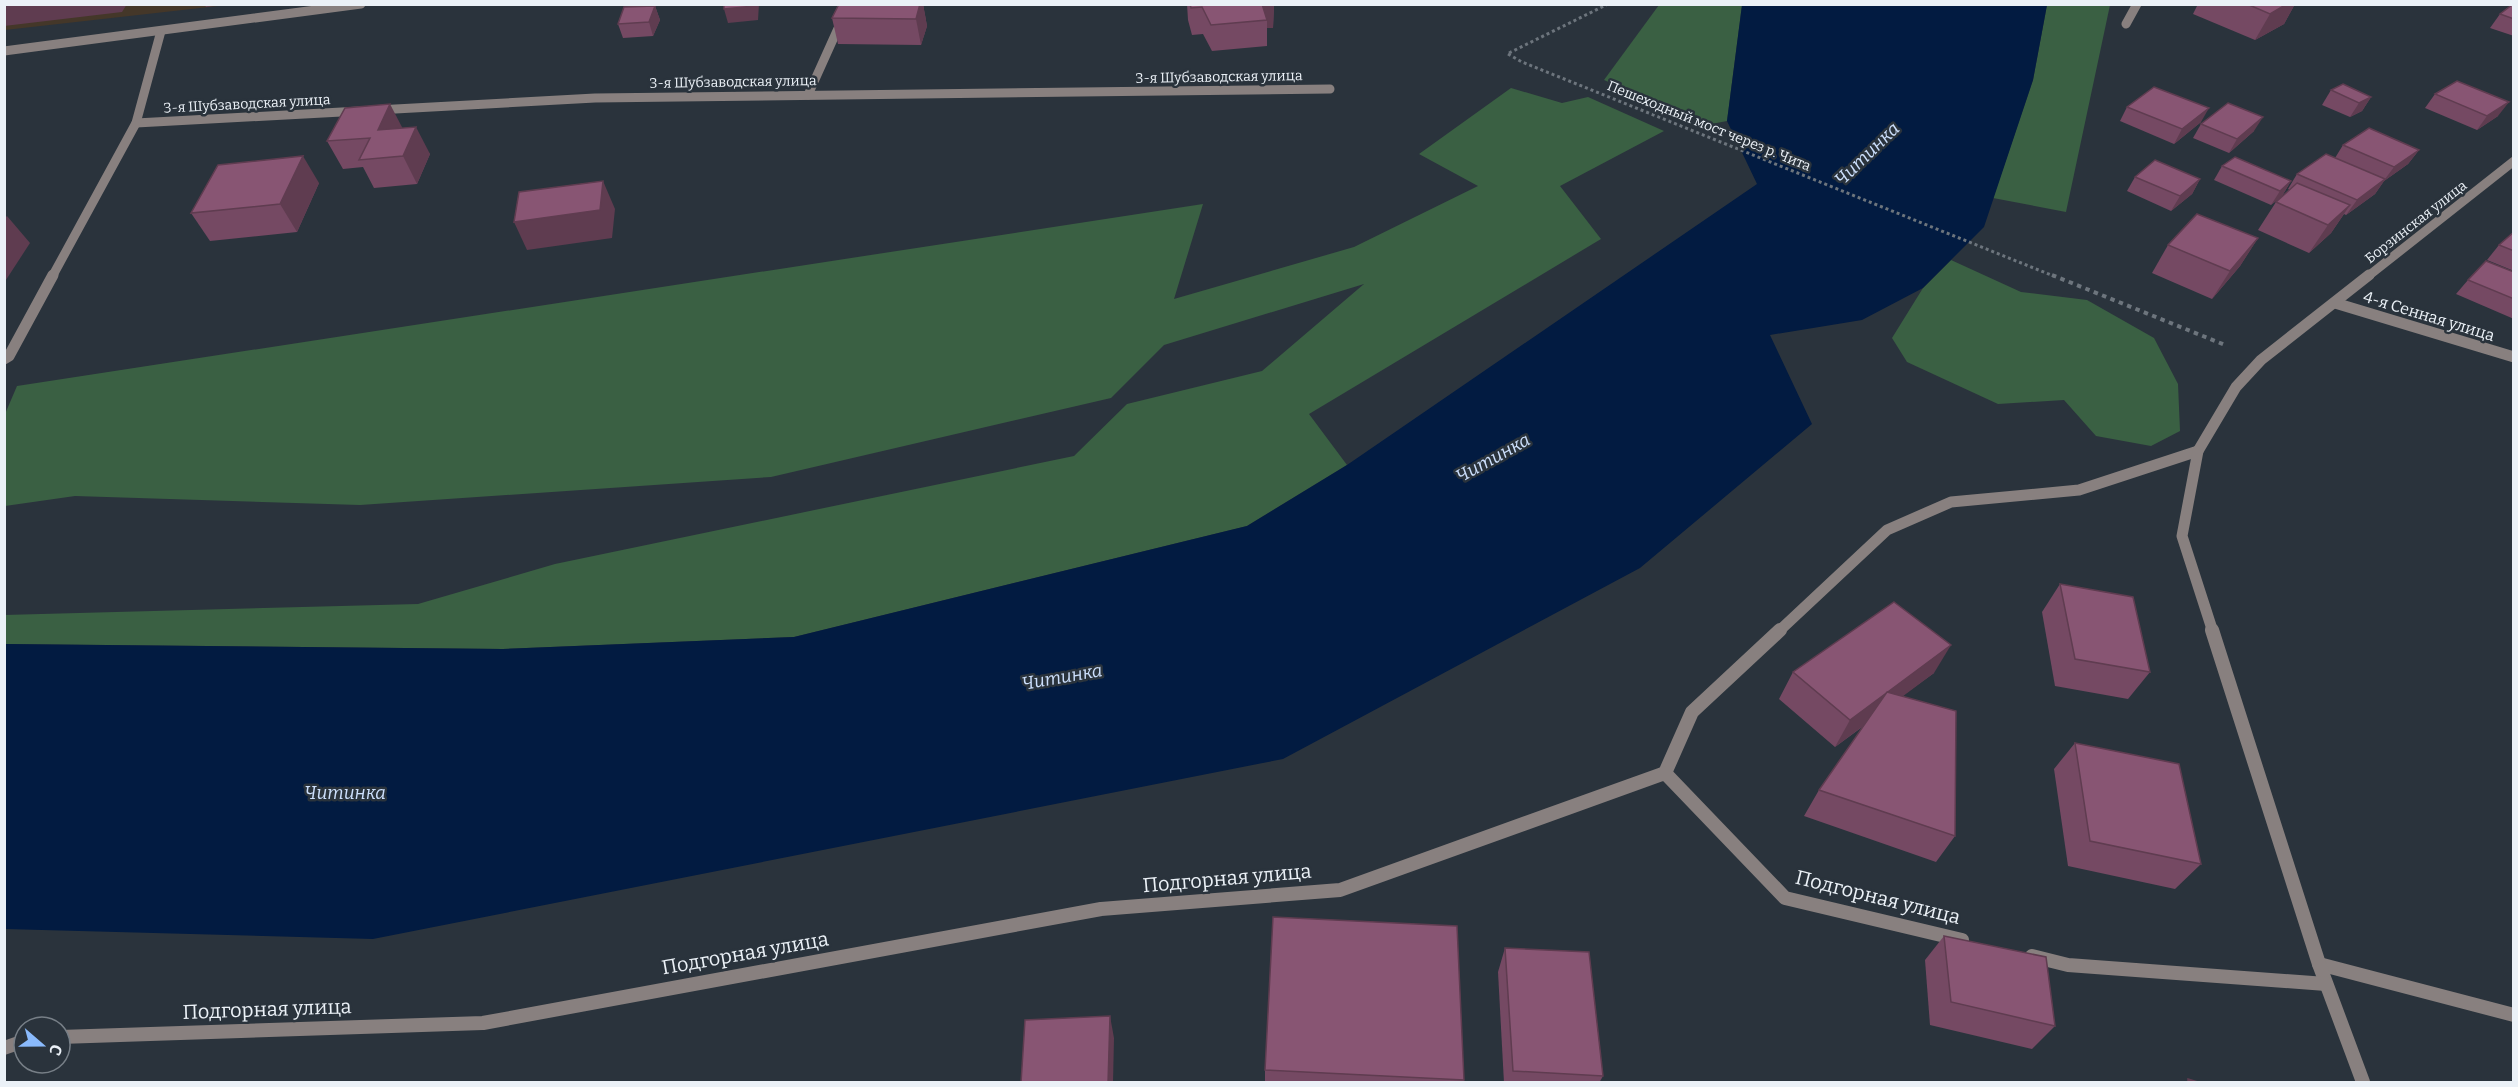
<svg xmlns="http://www.w3.org/2000/svg" width="2518" height="1087" font-family="Bitter,serif">
<rect width="100%" height="100%" fill="#2a333c"/>
<polygon fill="#443729" points="5,5 227,5 5,30"/>
<g fill="#3a6043">
<polygon points="1659,5 1742,5 1727,121 1706,125 1604,80"/>
<polygon points="2047,5 2110,5 2066,212 1993,198 2033,80"/>
<polygon points="1511,88 1562,103 1588,97 1664,131 1560,186 1601,239 1309,414 1347,465 1247,526 794,637 503,649 5,644 4,615 418,604 555,564 1074,456 1127,404 1262,371 1364,284 1164,345 1111,398 771,477 360,505 75,496 5,506 5,414 17,386 1203,204 1174,299 1354,247 1478,186 1419,154"/>
<polygon points="1951,260 2021,292 2087,300 2154,338 2178,384 2180,431 2151,446 2096,436 2064,400 1998,404 1907,362 1892,338 1923,288"/>
</g>
<polygon fill="#021b41" points="1742,5 2047,5 2033,80 1984,227 1923,288 1862,320 1770,335 1812,424 1640,568 1283,759 373,939 5,929 5,644 503,649 794,637 1247,526 1347,465 1757,184 1727,121"/>
<g fill="none" stroke-linecap="round" stroke-linejoin="round">
<g stroke="#6d757d" stroke-width="3" stroke-dasharray="3 3" stroke-linecap="butt">
<polyline points="1509,53 1608,4"/>
<polyline points="1508,54 1522,62 2056,277"/>
</g>
<polyline stroke="#6d757d" stroke-width="4" stroke-dasharray="4.5 4.5" stroke-linecap="butt" points="2052,275 2225,345"/>
<polyline stroke="#88807f" stroke-width="14" points="2319,964 2514,1015"/>
<g stroke="#88807f" stroke-width="9">
<polyline points="2126,24 2137,4"/>
<polyline points="4,51 361,4"/>
<polyline points="808,95 849,4"/>
<polyline points="377,110 595,98 1330,89"/>
<polyline points="136,123 360,111"/>
<polyline points="52,277 136,123 161,31"/>
<polyline points="2367,277 2514,161"/>
</g>
<g stroke="#88807f" stroke-width="11">
<polyline points="2335,303 2514,357"/>
<polyline points="4,359 9,356 53,275"/>
<polyline points="1778,632 1887,530 1951,502 2079,490 2198,451"/>
<polyline points="2213,632 2182,536 2198,451 2236,387 2261,360 2369,275"/>
</g>
<g stroke="#88807f" stroke-width="14">
<polyline points="2212,630 2319,964 2363,1082"/>
<polyline points="1665,773 1692,712 1780,630"/>
<polyline points="2032,956 2068,965 2326,984"/>
<polyline points="60,1037 483,1023 1101,909 1340,890 1665,773 1785,898 1962,940"/>
<polyline points="4,1048 24,1041"/>
</g>
</g>
<g fill="#754963">
<polygon points="839,4 923,4 927,26 921,45 838,44 832,18"/>
<polygon points="1187,4 1274,4 1273,28 1267,28 1267,46 1212,51 1203,34 1192,35 1188,20"/>
<polygon points="2198,4 2295,4 2284,24 2255,40 2193,14"/>
<polygon points="655,6 660,20 653,36 623,38 618,24"/>
<polygon points="2514,6 2514,36 2490,28 2500,14"/>
<polygon points="2331,90 2371,97 2362,111 2350,117 2322,105"/>
<polygon points="2435,94 2498,116 2477,130 2425,108"/>
<polygon points="2127,107 2201,122 2174,144 2120,121"/>
<polygon points="2201,124 2254,131 2229,153 2193,138"/>
<polygon points="402,128 430,154 417,184 374,188 363,167 343,169 327,141"/>
<polygon points="2343,145 2419,150 2408,164 2384,181 2375,194 2346,215 2344,214 2331,233 2309,253 2258,230 2276,202 2290,190 2288,189 2297,174 2335,158"/>
<polygon points="2222,166 2291,181 2282,196 2271,205 2214,180"/>
<polygon points="2135,177 2200,179 2192,194 2171,211 2127,191"/>
<polygon points="319,183 297,232 210,241 191,213"/>
<polygon points="2514,232 2514,271 2487,260 2499,245"/>
<polygon points="2258,238 2240,266 2212,299 2152,273 2168,245"/>
<polygon points="2514,272 2514,319 2456,294 2468,280"/>
<polygon points="2060,584 2150,672 2128,699 2055,686 2042,612"/>
<polygon points="1793,672 1934,673 1902,696 1955,836 1936,862 1804,816 1819,790 1865,725 1835,747 1779,699"/>
<polygon points="2075,743 2201,864 2175,889 2068,866 2054,769"/>
<polygon points="1944,936 2055,1026 2032,1049 1930,1025 1925,960"/>
<polygon points="1505,948 1603,1076 1599,1083 1504,1083 1498,972"/>
<polygon points="1265,1070 1464,1080 1463,1083 1265,1083"/>
</g>
<g fill="#5f3c50">
<polygon points="4,4 127,4 122,12 4,26"/>
<polygon points="204,4 227,4 206,7"/>
<polygon points="754,4 759,4 758,20 728,23 724,9"/>
<polygon points="920,4 923,4 927,26 921,45 916,19"/>
<polygon points="1261,4 1274,4 1273,28 1267,28 1267,20"/>
<polygon points="2287,4 2295,4 2284,24 2255,40 2270,14"/>
<polygon points="655,6 660,20 653,36 649,22"/>
<polygon points="2371,97 2362,111 2350,117 2359,103"/>
<polygon points="2509,102 2498,116 2477,130 2487,116"/>
<polygon points="390,104 404,131 378,130"/>
<polygon points="2209,108 2201,122 2174,144 2182,129"/>
<polygon points="2263,117 2254,131 2229,153 2237,139"/>
<polygon points="416,127 430,154 417,184 403,156"/>
<polygon points="2419,150 2408,164 2384,181 2375,194 2346,215 2357,200 2385,179 2394,167"/>
<polygon points="303,156 319,183 297,232 280,204"/>
<polygon points="2200,179 2192,194 2171,211 2180,196"/>
<polygon points="603,181 615,209 612,238 527,250 514,222"/>
<polygon points="2291,181 2282,196 2271,205 2280,191"/>
<polygon points="2350,205 2331,233 2309,253 2328,225"/>
<polygon points="7,216 30,243 4,283 4,219"/>
<polygon points="2258,238 2240,266 2212,299 2230,271"/>
<polygon points="1951,645 1934,673 1835,747 1850,720"/>
<polygon points="1110,1016 1114,1038 1113,1083 1108,1083"/>
</g>
<g fill="#885573" stroke="#5f3c50" stroke-width="1.5">
<polygon points="724,4 754,4 754,6 724,9"/>
<polygon points="839,4 920,4 916,19 832,18"/>
<polygon points="1190,4 1262,4 1267,20 1211,25 1202,7 1191,8"/>
<polygon points="2247,4 2287,4 2270,14"/>
<polygon points="2512,5 2514,6 2514,19 2500,14"/>
<polygon points="655,6 649,22 618,24 624,7"/>
<polygon points="2457,81 2509,102 2487,116 2435,94"/>
<polygon points="2343,84 2371,97 2359,103 2331,90"/>
<polygon points="2154,87 2209,108 2182,129 2127,107"/>
<polygon points="2228,103 2263,117 2237,139 2201,124"/>
<polygon points="390,104 378,130 416,127 403,156 359,160 370,138 327,141 345,108"/>
<polygon points="2369,128 2419,150 2394,167 2343,145"/>
<polygon points="2326,154 2385,179 2357,200 2297,174"/>
<polygon points="303,156 280,204 191,213 218,165"/>
<polygon points="2235,157 2291,181 2280,191 2222,166"/>
<polygon points="2155,160 2200,179 2180,196 2135,177"/>
<polygon points="603,181 600,210 514,222 519,192"/>
<polygon points="2297,183 2350,205 2328,225 2276,202"/>
<polygon points="2197,214 2258,238 2230,271 2168,245"/>
<polygon points="2514,232 2514,251 2499,245"/>
<polygon points="2486,261 2514,272 2514,299 2468,280"/>
<polygon points="2060,584 2133,597 2150,672 2075,659"/>
<polygon points="1894,602 1951,645 1850,720 1793,672"/>
<polygon points="1887,692 1956,711 1955,836 1819,790"/>
<polygon points="2075,743 2179,764 2201,864 2090,841"/>
<polygon points="1273,917 1457,926 1464,1080 1265,1070"/>
<polygon points="1944,936 2046,957 2055,1026 1951,1002"/>
<polygon points="1505,948 1589,952 1603,1076 1513,1071"/>
<polygon points="1110,1016 1108,1083 1021,1083 1025,1020"/>
<polygon points="2188,1079 2201,1083 2188,1083"/>
</g>
<g text-anchor="middle" dominant-baseline="central" stroke-width="5" stroke-linejoin="round" paint-order="stroke">
<g font-size="14" fill="#ebf1f7" stroke="#2a333c">
<text transform="translate(1219 77) rotate(-1)">3-я Шубзаводская улица</text>
<text transform="translate(733 82) rotate(-1)">3-я Шубзаводская улица</text>
<text transform="translate(247 104) rotate(-3)">3-я Шубзаводская улица</text>
<text transform="translate(1709 126) rotate(22)">Пешеходный мост через р. Чита</text>
<text transform="translate(2416 222) rotate(-38)">Борзинская улица</text>
</g>
<g font-size="16" fill="#ebf1f7" stroke="#2a333c">
<text transform="translate(2429 316) rotate(17)">4-я Сенная улица</text>
</g>
<g font-size="18" font-style="italic" fill="#cde0fd" stroke="#2a333c">
<text transform="translate(1867 154) rotate(-44)">Читинка</text>
<text transform="translate(1493 458) rotate(-29)">Читинка</text>
<text transform="translate(1062 677) rotate(-10)">Читинка</text>
<text x="345" y="793">Читинка</text>
</g>
<g font-size="20" fill="#ebf1f7" stroke="#2a333c">
<text transform="translate(1227 878) rotate(-5)">Подгорная улица</text>
<text transform="translate(1878 897) rotate(14)">Подгорная улица</text>
<text transform="translate(745 953) rotate(-10)">Подгорная улица</text>
<text transform="translate(267 1009) rotate(-2)">Подгорная улица</text>
</g>
</g>
<rect width="2518" height="1087" fill="none" stroke="#ebf1f7" stroke-width="12"/>
<g transform="translate(42 1045) rotate(110)"><circle r="28" fill="#2a333c" stroke="#777f87" stroke-width="1.5"/>
<path d="M0-4.5L10 22L0 15L-10 22Z" fill="#8abafc"/>
<text y="-9" font-size="16" font-weight="bold" text-anchor="middle" fill="#ebf1f7">С</text>
</g>
</svg>
